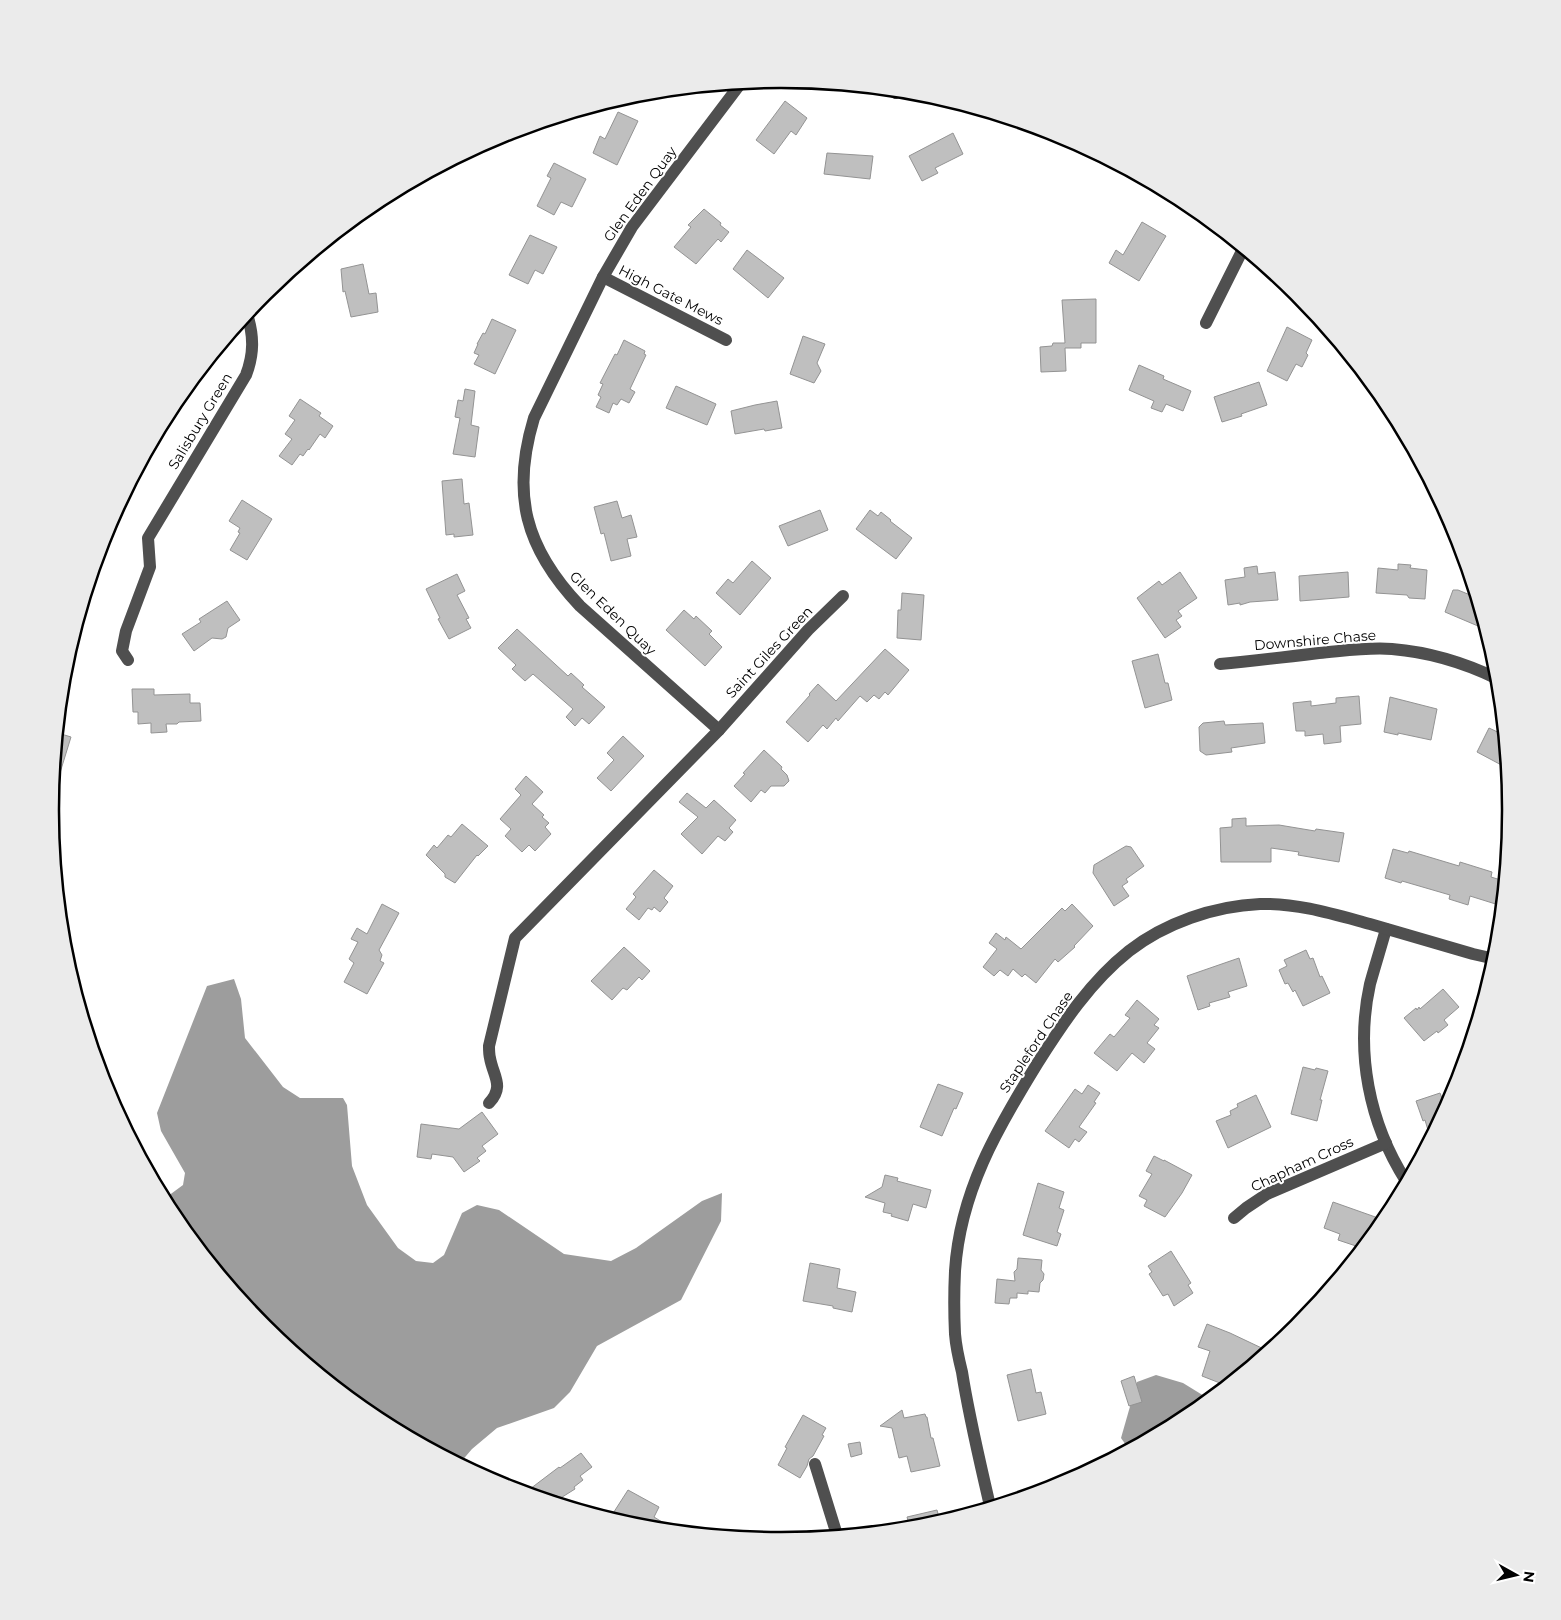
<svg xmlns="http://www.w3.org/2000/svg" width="1561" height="1620" font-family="Montserrat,sans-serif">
<rect width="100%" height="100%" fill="#fff"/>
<g fill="#9d9d9d">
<polygon points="234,979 241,999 245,1038 283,1087 300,1098 343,1098 347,1105 352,1166 367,1205 398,1248 416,1261 433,1263 444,1255 462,1213 477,1205 499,1210 564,1254 611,1261 636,1248 702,1201 722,1193 721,1221 681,1300 597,1346 570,1392 554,1408 497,1428 472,1449 460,1463 374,1417 264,1326 222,1275 226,1273 209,1250 194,1241 173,1216 164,1199 183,1185 185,1173 161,1131 157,1113 207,986"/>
<polygon points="1156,1375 1183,1383 1209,1399 1186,1418 1128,1448 1121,1438 1137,1382"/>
</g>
<g fill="#bfbfbf" stroke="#939393">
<polygon points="785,101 807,118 796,135 791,131 774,154 756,140"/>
<polygon points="618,112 638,121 617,165 593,153 600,136 605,139"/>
<polygon points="953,133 963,154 935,168 938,173 922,181 909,156"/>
<polygon points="827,153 873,156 870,179 824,174"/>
<polygon points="554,163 586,179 572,207 561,202 554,215 537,206 551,178 547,176"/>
<polygon points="704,209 721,223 720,225 729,232 721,242 718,239 696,264 674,247 691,227 688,225"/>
<polygon points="1142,222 1166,236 1139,281 1109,263 1116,250 1123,255"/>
<polygon points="530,235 557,247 543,274 535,270 528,284 509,275"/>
<polygon points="747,250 784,278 768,298 733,269"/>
<polygon points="363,264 369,294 376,293 378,312 351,317 345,291 343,292 341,269"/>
<polygon points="1096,299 1096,343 1081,343 1081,348 1065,348 1066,371 1041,372 1040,347 1052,346 1053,343 1065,343 1062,300"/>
<polygon points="492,319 516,330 495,374 474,364 479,355 474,353 478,344 477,344 483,333 485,334"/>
<polygon points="1287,327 1312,340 1306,353 1308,355 1302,367 1296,364 1287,381 1267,371"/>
<polygon points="803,336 825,344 817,363 821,371 814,383 790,374"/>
<polygon points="624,340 645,351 644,354 646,355 630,389 635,392 629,403 621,399 617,405 613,403 609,413 596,407 601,397 598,395 603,384 600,383 615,354 617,355"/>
<polygon points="1139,365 1164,376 1163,379 1191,391 1183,411 1166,404 1162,412 1151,408 1154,401 1129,390"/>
<polygon points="1259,382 1267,405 1241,414 1242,416 1222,422 1214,397"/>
<polygon points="676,386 716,404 707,425 666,408"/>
<polygon points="465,389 475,391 471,425 479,427 475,457 453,454 460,418 455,417 458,400 463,401"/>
<polygon points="300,399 321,413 319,416 333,426 325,438 320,434 309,450 308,449 303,456 300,454 292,465 279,456 292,439 285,434 295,420 289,416"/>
<polygon points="777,401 782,428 765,431 764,429 735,434 731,411 755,405"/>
<polygon points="462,479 464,504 469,503 473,535 454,537 454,534 446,535 442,481"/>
<polygon points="242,500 272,519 247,560 230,550 240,533 238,532 240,528 229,521"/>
<polygon points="617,501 622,518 631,515 637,537 627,539 631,556 611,561 604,533 601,534 594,507"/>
<polygon points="820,510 828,530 788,546 779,526"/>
<polygon points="870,510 878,516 881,512 891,520 890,521 912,538 896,559 856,529"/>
<polygon points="752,561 771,578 740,615 716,593 728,579 733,583"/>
<polygon points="1398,564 1411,565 1410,568 1427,570 1425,599 1409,598 1407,595 1376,593 1378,568 1398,570"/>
<polygon points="1257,566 1258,574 1275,572 1278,600 1250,602 1240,605 1240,603 1228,605 1225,580 1245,577 1244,568"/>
<polygon points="1180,572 1197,598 1178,611 1182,616 1176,620 1181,627 1165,638 1137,598 1159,581 1162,585"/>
<polygon points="1348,572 1349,597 1300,601 1299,576"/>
<polygon points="457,574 465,591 457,595 469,618 466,619 471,628 449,639 438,619 440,618 426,589"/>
<polygon points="1453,590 1458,590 1475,597 1485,629 1445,612"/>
<polygon points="902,593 924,595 921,640 897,638 898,610 901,610"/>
<polygon points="227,601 240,620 228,628 226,637 222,639 212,638 194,651 182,634 201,622 199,619"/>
<polygon points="684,610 694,619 696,616 712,631 709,634 722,647 705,666 666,630"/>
<polygon points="517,629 568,676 571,673 584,685 582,687 605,707 589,724 582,718 575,726 566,717 573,709 533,674 525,681 512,669 516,665 498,648"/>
<polygon points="885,649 909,670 888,695 885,692 879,699 874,695 867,702 860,696 838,721 836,718 827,729 823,725 808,742 786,722 810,695 809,694 818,684 836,701"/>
<polygon points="1158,654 1165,683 1168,683 1172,700 1145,708 1132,661"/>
<polygon points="132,689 154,689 154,695 190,694 190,703 200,703 201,721 179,722 177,724 166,724 167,732 151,733 151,723 138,724 138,712 133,712"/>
<polygon points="1359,696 1361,724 1340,726 1341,742 1324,744 1323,734 1305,736 1305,731 1296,731 1293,703 1311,701 1311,706 1336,703 1336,698"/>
<polygon points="1390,697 1437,709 1431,740 1398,733 1398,735 1384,732"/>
<polygon points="1224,721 1225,725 1263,723 1265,743 1231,748 1232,752 1206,755 1200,751 1199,727 1203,723"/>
<polygon points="1489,728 1504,735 1507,768 1477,752"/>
<polygon points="58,733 71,737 59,776 53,775"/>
<polygon points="623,736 644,756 611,791 597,778 614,760 607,753"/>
<polygon points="764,750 782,767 781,769 787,775 789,781 784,786 771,786 765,793 761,790 751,802 734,786 745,774 743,773"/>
<polygon points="526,776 543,792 532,804 544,815 542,817 549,823 545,827 551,834 535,851 529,845 522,852 505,836 511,829 500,819 521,795 515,789"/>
<polygon points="687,793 706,808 714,800 736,820 729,828 733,832 725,841 718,836 702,854 681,834 698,817 679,802"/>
<polygon points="1246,818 1246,826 1279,825 1315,831 1316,829 1344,833 1339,862 1298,855 1299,852 1271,848 1271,862 1221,862 1220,828 1232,827 1232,819"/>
<polygon points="462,824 488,846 478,856 477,855 455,883 445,877 445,874 426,855 434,845 437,848 448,835 451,837"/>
<polygon points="1126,846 1131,847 1144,866 1126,879 1128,882 1122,886 1129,896 1114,906 1093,873 1094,865"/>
<polygon points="1393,849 1408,853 1409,851 1459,866 1460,862 1492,872 1491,877 1504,881 1502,906 1470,896 1468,905 1449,899 1450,895 1402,881 1401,883 1385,878"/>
<polygon points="654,870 673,886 664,898 668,902 660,912 654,907 652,910 648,908 639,920 626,909 636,897 633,894"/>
<polygon points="382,904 399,913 379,950 382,955 380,961 384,963 367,994 344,982 354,963 349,959 358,942 351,939 357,928 367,934"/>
<polygon points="1072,904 1093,926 1074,946 1075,947 1058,962 1055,959 1036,983 1025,974 1022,977 1013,969 1008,976 1000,970 994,976 983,967 997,949 989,943 996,933 1005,940 1006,937 1021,949 1062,908 1065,911"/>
<polygon points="624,947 650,971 642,980 639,977 627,990 623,988 612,1000 591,981"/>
<polygon points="1306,950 1310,959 1313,958 1320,977 1322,976 1330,993 1303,1006 1295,990 1293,992 1288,983 1285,984 1279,970 1287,966 1284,960"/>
<polygon points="1239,958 1247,986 1228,992 1230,997 1209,1003 1210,1006 1198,1010 1187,976"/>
<polygon points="1443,989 1459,1007 1444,1020 1448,1025 1438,1033 1437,1031 1424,1041 1404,1018 1416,1008 1417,1010 1419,1007 1420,1009"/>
<polygon points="1137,1000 1159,1019 1154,1025 1159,1028 1147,1043 1155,1049 1144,1063 1132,1053 1117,1071 1094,1053 1110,1034 1114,1037 1130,1018 1125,1015"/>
<polygon points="1303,1067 1315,1070 1316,1068 1328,1071 1320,1100 1322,1100 1317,1121 1291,1114"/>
<polygon points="938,1084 963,1093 956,1109 954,1108 942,1136 920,1127"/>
<polygon points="1088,1085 1100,1093 1094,1102 1096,1103 1079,1127 1087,1132 1079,1142 1075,1139 1069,1148 1045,1131 1075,1089 1082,1094"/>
<polygon points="1440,1093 1446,1108 1430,1137 1425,1120 1423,1121 1416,1101"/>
<polygon points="1256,1095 1271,1127 1228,1148 1216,1121 1231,1115 1230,1111 1238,1107 1237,1104"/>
<polygon points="482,1112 498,1134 482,1146 486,1151 477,1158 480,1161 464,1172 453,1157 432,1154 431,1159 417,1157 421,1124 459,1129"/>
<polygon points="1154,1156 1164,1161 1164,1160 1192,1175 1182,1193 1165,1217 1144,1206 1147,1200 1139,1196 1152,1174 1146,1171"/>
<polygon points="885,1175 898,1178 897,1181 931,1190 926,1208 913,1204 908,1221 891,1216 892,1214 883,1212 885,1203 865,1197 882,1187"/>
<polygon points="1038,1183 1064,1192 1059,1208 1064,1210 1057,1232 1061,1234 1057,1246 1023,1235"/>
<polygon points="1333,1202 1381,1219 1379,1227 1362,1248 1338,1240 1340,1234 1324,1228"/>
<polygon points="1171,1251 1191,1283 1188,1285 1193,1293 1174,1306 1168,1294 1163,1296 1149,1274 1152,1272 1148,1266"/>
<polygon points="1018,1258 1042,1260 1041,1270 1044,1274 1043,1280 1040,1283 1039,1292 1028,1291 1028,1294 1017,1293 1017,1298 1010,1298 1009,1304 995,1303 997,1279 1015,1281 1014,1272 1017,1269"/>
<polygon points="810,1263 840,1269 837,1288 856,1292 852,1312 833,1308 833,1306 803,1301"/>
<polygon points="1207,1324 1230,1333 1268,1351 1225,1385 1202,1376 1210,1351 1198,1347"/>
<polygon points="1031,1369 1036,1393 1041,1392 1046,1414 1018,1421 1007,1375"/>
<polygon points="1134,1376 1142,1402 1129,1406 1121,1381"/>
<polygon points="902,1410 904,1418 925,1414 926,1417 927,1417 931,1438 933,1438 940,1466 911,1472 907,1456 899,1458 892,1428 880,1426"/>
<polygon points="803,1415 826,1428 822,1435 824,1436 813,1456 809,1459 807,1466 800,1478 778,1465 787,1448 785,1447"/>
<polygon points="860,1442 862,1454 851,1457 848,1444"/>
<polygon points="581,1453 592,1467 580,1476 583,1480 574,1487 575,1489 559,1499 556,1495 550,1500 526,1492 559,1467 560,1468"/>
<polygon points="628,1490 659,1507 654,1517 675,1530 638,1526 610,1518"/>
<polygon points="937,1510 940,1521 923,1527 910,1528 907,1517"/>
</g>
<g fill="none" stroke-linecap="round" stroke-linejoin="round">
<g stroke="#4f4f4f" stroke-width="12">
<polyline points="891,90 896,93"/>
<polyline points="603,277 726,340"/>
<polyline points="1206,323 1243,249"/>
<path d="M128,660L122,651L126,631L150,567L148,538L246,375C254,354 254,336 247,314"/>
<path d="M1220,664C1253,661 1286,657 1319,653C1343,651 1367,647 1392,649C1429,652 1465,663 1498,679"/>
<path d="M719,730L580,606C525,548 511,494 534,418L603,277L632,227L741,83"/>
<path d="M1386,929C1381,947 1375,966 1370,984C1355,1052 1369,1123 1406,1181"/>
<path d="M489,1103C505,1086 493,1076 490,1058C489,1054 489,1050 489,1046L515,938L719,730L808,630L843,596"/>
<polyline points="1234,1218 1246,1208 1267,1194 1386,1143"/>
<polyline points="815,1464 837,1535"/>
<path d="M990,1506C980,1462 969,1417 962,1372C959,1360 956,1347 955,1334C954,1313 954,1292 955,1271C960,1192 997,1129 1037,1064C1063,1023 1090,982 1129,951C1165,923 1214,906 1260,904C1298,903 1333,914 1370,924C1404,934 1438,944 1473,954L1495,959"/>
</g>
</g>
<g text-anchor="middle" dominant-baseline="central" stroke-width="4" stroke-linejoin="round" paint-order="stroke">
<g font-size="14" fill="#000" stroke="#fff">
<text transform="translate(640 194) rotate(-54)">Glen Eden Quay</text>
<text transform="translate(671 295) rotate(27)">High Gate Mews</text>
<text transform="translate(200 421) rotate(-59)">Salisbury Green</text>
<text transform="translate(613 613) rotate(44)">Glen Eden Quay</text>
<text transform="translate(1315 640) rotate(-5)">Downshire Chase</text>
<text transform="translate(769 652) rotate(-47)">Saint Giles Green</text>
<text transform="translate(1036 1042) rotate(-56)">Stapleford Chase</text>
<text transform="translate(1302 1164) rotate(-25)">Chapham Cross</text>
</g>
</g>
<path d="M0 0H1561V1620H0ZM780 88H781A721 721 0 0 1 1502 809V811A721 721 0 0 1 781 1532H780A721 721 0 0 1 59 811V809A721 721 0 0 1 780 88Z" fill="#ebebeb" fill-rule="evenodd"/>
<path fill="none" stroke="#000" stroke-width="2.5" d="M780 88H781A721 721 0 0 1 1502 809V811A721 721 0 0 1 781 1532H780A721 721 0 0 1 59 811V809A721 721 0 0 1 780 88Z"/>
<g transform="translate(1516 1575) rotate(98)" stroke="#ffffff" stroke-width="4" paint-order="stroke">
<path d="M0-4L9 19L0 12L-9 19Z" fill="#000000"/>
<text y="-8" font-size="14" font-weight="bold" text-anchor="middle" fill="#000000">N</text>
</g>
</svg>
